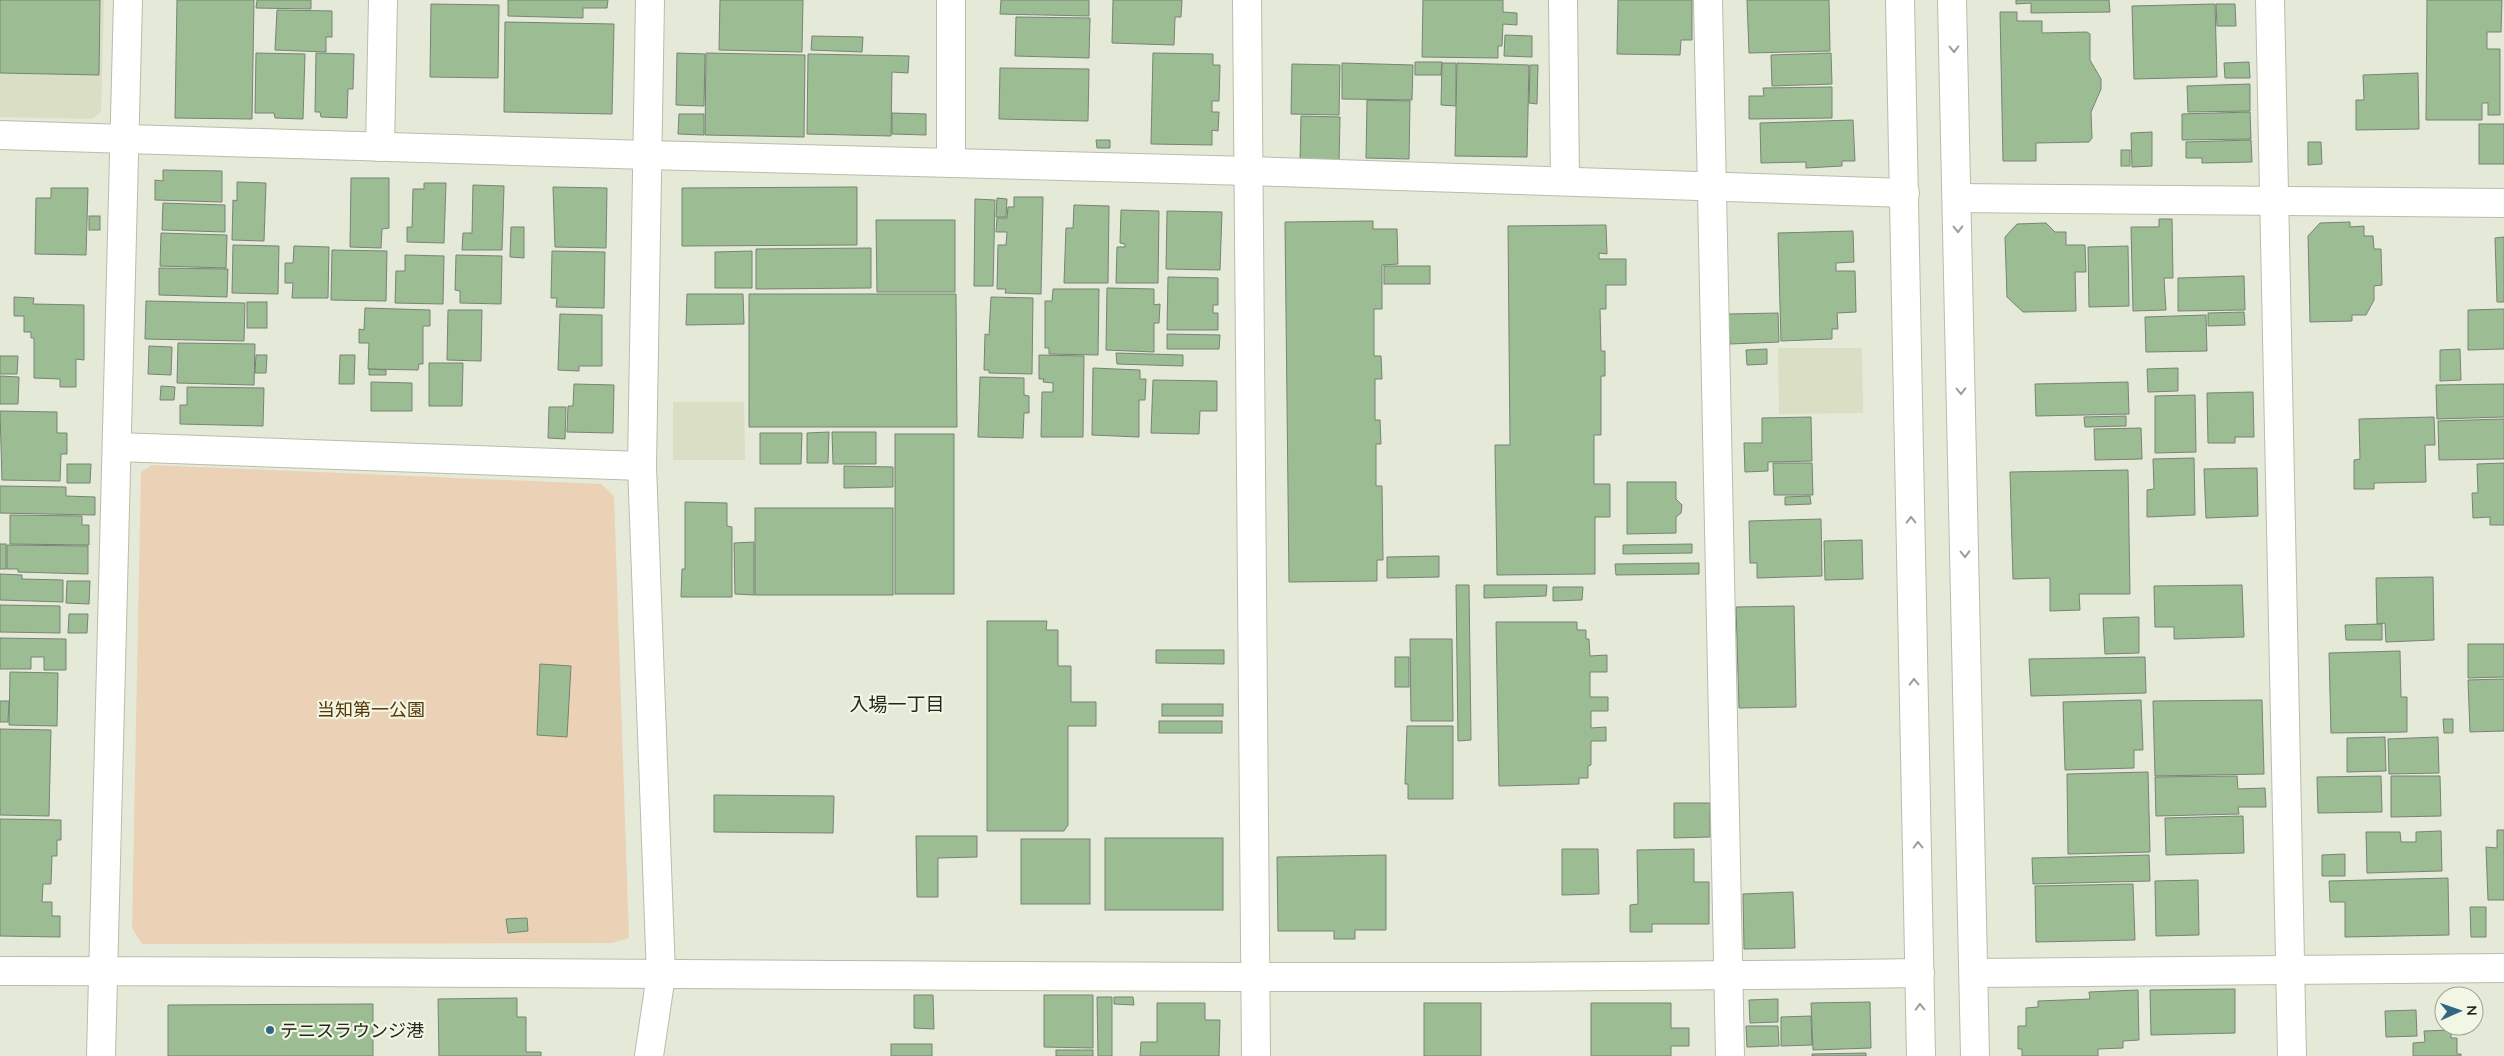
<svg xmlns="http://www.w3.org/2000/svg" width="2504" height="1056" font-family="Quicksand,'Noto Sans JP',sans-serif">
<rect width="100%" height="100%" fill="#e5e9d7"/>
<g fill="#dadec5">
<polygon points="0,0 104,0 101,112 92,119 0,117"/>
<polygon points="1778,348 1862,348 1863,413 1779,414"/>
<polygon points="673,402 744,402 745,460 673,460"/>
</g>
<polygon fill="#ebd1b5" points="152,465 601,484 614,496 629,938 612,943 142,944 132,928 141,472"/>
<g fill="#9cbd93" stroke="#788375">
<polygon points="0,0 100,0 99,75 0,73"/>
<polygon points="177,0 254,0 252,119 175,118"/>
<polygon points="257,0 311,0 311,9 256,8"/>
<polygon points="508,0 608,0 607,8 583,8 583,18 508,16"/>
<polygon points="720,0 803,0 802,52 719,50"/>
<polygon points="1001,0 1089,0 1089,16 1000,14"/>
<polygon points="1113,0 1182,0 1181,17 1175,17 1174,45 1112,43"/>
<polygon points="1423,0 1503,0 1503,12 1517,13 1517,25 1503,24 1502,46 1498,46 1498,58 1422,57"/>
<polygon points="1618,0 1692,0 1692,40 1681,40 1680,55 1617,54"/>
<polygon points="1747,0 1829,0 1830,51 1749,53"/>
<polygon points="2016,0 2109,0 2110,12 2031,13 2031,3 2016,4"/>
<polygon points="2427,0 2502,0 2501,32 2487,32 2487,49 2500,49 2500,115 2488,115 2488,103 2482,103 2482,120 2426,120"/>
<polygon points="431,4 499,5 498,78 430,77"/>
<polygon points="2215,4 2217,77 2134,79 2132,6"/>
<polygon points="2216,4 2235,4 2236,26 2217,26"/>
<polygon points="277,10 332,11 332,37 326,37 326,52 275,50"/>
<polygon points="2000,12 2017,12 2017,21 2042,21 2042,33 2087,32 2090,34 2090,60 2101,79 2101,89 2091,112 2092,138 2089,142 2036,143 2036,161 2003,161"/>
<polygon points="1016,17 1090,18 1089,58 1015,56"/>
<polygon points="505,22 614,24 612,114 504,112"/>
<polygon points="1505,35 1532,36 1532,57 1504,56"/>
<polygon points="812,36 863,37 862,52 811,50"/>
<polygon points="256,53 305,54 303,119 275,118 274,113 255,113"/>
<polygon points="316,53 354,54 353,89 348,89 347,118 321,117 320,112 315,112"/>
<polygon points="677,53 705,54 704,106 676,105"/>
<polygon points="706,53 805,55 804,137 705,135"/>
<polygon points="1153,53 1213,54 1213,65 1220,65 1219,101 1212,101 1212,112 1219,112 1218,131 1212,130 1212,145 1151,144"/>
<polygon points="1831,53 1832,84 1772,86 1771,55"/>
<polygon points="808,54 909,56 908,73 892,72 891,136 807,134"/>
<polygon points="1415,62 1442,62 1441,75 1415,75"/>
<polygon points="2249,62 2250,78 2225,78 2224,63"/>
<polygon points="1342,63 1413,65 1412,100 1342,99"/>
<polygon points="1442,63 1456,63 1456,106 1441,105"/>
<polygon points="1457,63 1529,65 1527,157 1455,156"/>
<polygon points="1292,64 1340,65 1339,115 1291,114"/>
<polygon points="1530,65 1538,65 1537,104 1529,103"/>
<polygon points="1000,68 1089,69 1088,121 999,119"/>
<polygon points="2418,73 2419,129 2356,130 2356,100 2364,100 2363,75"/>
<polygon points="2250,84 2250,111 2188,112 2187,86"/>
<polygon points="1832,87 1832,118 1749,119 1749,96 1764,96 1763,88"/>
<polygon points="1367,100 1410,101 1409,159 1366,158"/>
<polygon points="2250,112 2251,139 2182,140 2182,114"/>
<polygon points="892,113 926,114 926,135 892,134"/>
<polygon points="679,114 704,114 704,135 678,134"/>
<polygon points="1301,116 1340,117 1339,163 1300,162"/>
<polygon points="1853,120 1855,161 1842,161 1842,166 1806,168 1806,162 1761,163 1760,123"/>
<rect x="2479" y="124" width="25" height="40"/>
<polygon points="2152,132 2152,166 2132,167 2131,133"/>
<polygon points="1096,140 1110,140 1110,148 1097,148"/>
<polygon points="2251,140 2252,162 2202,163 2202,158 2186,158 2186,142"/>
<polygon points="2308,142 2321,142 2322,164 2308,165"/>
<rect x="2121" y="150" width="9" height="16"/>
<polygon points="163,170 222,171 222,202 155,200 155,180 163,181"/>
<polygon points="351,178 389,178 389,228 382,229 381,248 350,247"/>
<polygon points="237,182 266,183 264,241 232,240 233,200 237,201"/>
<polygon points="424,183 446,183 444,243 407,242 407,227 412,227 413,189 424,189"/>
<polygon points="473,185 504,186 502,250 462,250 463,233 472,233"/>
<polygon points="553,187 607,188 606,248 555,247"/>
<polygon points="857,187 857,245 682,246 682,188"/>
<polygon points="51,188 88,188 86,255 35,254 36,198 51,198"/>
<polygon points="1014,197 1043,197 1041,294 1005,293 1006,289 997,289 998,245 1006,245 1007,232 996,232 997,218 1007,218 1008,207 1014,207"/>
<polygon points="997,198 1007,199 1006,217 996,217"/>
<polygon points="975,199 995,200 993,286 974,286"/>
<polygon points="163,203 225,205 225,232 162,230"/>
<polygon points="1074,205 1109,206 1108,283 1064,283 1066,228 1073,228"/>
<polygon points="1121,210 1159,211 1158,283 1116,283 1117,247 1125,247 1125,244 1120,243"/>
<polygon points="1167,211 1222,212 1220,270 1166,269"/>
<rect x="89" y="216" width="11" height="14"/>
<polygon points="2159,219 2172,219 2173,278 2164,278 2166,310 2133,311 2131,227 2159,227"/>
<polygon points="876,220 955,220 955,292 877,292"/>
<polygon points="1373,221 1373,229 1397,229 1398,264 1382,265 1382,309 1374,309 1374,356 1381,356 1382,379 1375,379 1375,420 1380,420 1381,444 1376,444 1376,486 1382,486 1383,560 1377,560 1377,581 1289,582 1285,222"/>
<polygon points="2350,222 2350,227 2364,226 2364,236 2373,236 2374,249 2381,249 2382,285 2374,286 2374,300 2366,315 2352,315 2352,321 2310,322 2308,236 2320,223"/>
<polygon points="2046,223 2055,232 2066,232 2066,245 2085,245 2086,272 2075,272 2076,311 2023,312 2007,297 2005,237 2017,224"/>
<polygon points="1606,225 1607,254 1599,253 1599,259 1626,259 1626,285 1606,285 1606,309 1600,309 1601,351 1605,351 1605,376 1601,376 1601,435 1594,435 1594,484 1610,484 1610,517 1595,517 1595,574 1497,575 1495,445 1510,445 1508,226"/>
<polygon points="511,227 524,227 524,258 510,257"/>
<polygon points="1853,231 1854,262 1836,263 1836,271 1855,271 1856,312 1837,313 1838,329 1832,329 1832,339 1781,341 1778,233"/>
<polygon points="161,233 227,235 226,268 160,266"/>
<polygon points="2504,237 2504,302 2497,302 2495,238"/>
<polygon points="233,245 279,246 278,294 232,293"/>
<polygon points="294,246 329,247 328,298 292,298 293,283 285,283 285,263 293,263"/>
<polygon points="2128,246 2129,306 2089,307 2088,247"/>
<polygon points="871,248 871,288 756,289 756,249"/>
<polygon points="332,250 387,251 386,301 331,300"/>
<polygon points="552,251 605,252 604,308 556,307 557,298 551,298"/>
<polygon points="752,251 752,288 715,288 715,252"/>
<polygon points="405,255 444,256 443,304 395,303 396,271 405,271"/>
<polygon points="456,255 502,256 501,304 460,303 460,291 455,290"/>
<rect x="1384" y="266" width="46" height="18"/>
<polygon points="159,268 228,269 227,297 159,295"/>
<polygon points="2244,276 2245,310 2178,311 2178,278"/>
<polygon points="1168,277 1218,278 1218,305 1213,305 1213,313 1218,313 1218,330 1167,330"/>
<polygon points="1107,288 1154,289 1154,305 1160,304 1159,323 1154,323 1154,352 1106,350"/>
<polygon points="1053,289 1099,289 1098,355 1049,354 1049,348 1045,348 1045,301 1052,301"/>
<polygon points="687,294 743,294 744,324 686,325"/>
<polygon points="749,294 956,294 957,427 749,427"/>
<polygon points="14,297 34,298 33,304 84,305 84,360 76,359 76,387 60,387 60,379 34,378 34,338 31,338 31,332 24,332 24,316 14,316"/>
<polygon points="991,297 1033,298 1032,374 989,373 989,370 984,370 985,334 989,335"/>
<polygon points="146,301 245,303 244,341 145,339"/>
<rect x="247" y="302" width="20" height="26"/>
<polygon points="365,308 430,310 430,326 423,326 423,364 419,364 418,370 368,369 369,343 359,343 359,329 364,330"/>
<polygon points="2504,309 2504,349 2468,350 2468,310"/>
<polygon points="448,310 482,310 481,361 447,360"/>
<polygon points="2244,312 2245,325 2208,326 2208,313"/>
<polygon points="1778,313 1779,342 1730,344 1728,314"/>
<polygon points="560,314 602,315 602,366 579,366 579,371 558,370"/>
<polygon points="2206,315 2207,351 2146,352 2145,317"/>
<polygon points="1167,334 1220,335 1219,349 1167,349"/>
<polygon points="178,343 255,344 254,385 177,383"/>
<polygon points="149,346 172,347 171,375 148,374"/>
<polygon points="1767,349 1767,364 1747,365 1746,350"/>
<polygon points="2460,349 2461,380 2440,381 2440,350"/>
<polygon points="1116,353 1183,355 1183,366 1117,364"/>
<polygon points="256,355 267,355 266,373 255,373"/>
<polygon points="340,355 355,355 354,384 339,384"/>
<polygon points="1039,355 1084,356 1083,437 1041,437 1042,392 1053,392 1053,383 1043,382 1044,379 1039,379"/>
<polygon points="0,356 18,356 17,374 0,374"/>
<polygon points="429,363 463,363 462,406 429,406"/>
<polygon points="1093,368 1140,370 1140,379 1146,379 1145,400 1139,400 1139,437 1092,435"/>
<polygon points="2178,368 2178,391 2148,392 2147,369"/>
<polygon points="369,369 386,370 386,375 369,375"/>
<polygon points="0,376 19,377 18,404 0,404"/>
<polygon points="980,377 1024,378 1024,395 1029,396 1029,413 1024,413 1023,438 978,437"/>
<polygon points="1153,380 1217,381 1217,411 1200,411 1199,434 1151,433"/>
<polygon points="371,382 412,383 412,411 371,411"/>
<polygon points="2128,382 2129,414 2036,416 2035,384"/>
<polygon points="574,384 614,385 613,433 567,432 568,406 573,406"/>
<polygon points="2504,384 2504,417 2437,419 2436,385"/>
<polygon points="161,386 175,387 174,400 160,400"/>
<polygon points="187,387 264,388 263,426 180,424 180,405 187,405"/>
<polygon points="2253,392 2254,437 2235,437 2235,443 2208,443 2207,393"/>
<polygon points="2195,395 2196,452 2155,453 2155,396"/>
<polygon points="549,407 566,407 565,439 548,438"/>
<polygon points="0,411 57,412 57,433 67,433 67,454 61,454 60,481 2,480"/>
<polygon points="2126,416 2126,426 2085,427 2084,417"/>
<polygon points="1811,417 1812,461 1768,462 1768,471 1745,472 1744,443 1762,443 1762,418"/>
<polygon points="2434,417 2435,445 2425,445 2426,482 2374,483 2374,489 2354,489 2354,460 2360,459 2359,419"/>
<polygon points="2504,419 2504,459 2439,460 2438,421"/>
<polygon points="2141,428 2142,459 2095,460 2094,429"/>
<polygon points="829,432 828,463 807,463 807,433"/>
<polygon points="832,432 876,432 876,464 833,464"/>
<polygon points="760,433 802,433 801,464 760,464"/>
<rect x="895" y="434" width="59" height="160"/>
<polygon points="2194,458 2195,515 2147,517 2147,490 2154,489 2153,459"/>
<polygon points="1773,463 1812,463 1813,495 1774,495"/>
<polygon points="2504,463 2504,525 2490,525 2490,517 2473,518 2472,493 2478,493 2477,464"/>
<polygon points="67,464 91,464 90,483 67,483"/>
<polygon points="844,466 893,467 893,487 844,488"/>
<polygon points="2257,468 2258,516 2206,518 2204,469"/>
<polygon points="2128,470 2130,594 2079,594 2080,610 2050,611 2050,578 2013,579 2010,472"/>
<polygon points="1627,482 1676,482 1676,499 1682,505 1681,513 1676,517 1676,533 1627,534"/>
<polygon points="0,486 66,487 66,496 95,497 95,515 0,513"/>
<polygon points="1810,496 1811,504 1785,505 1785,497"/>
<polygon points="685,502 727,503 727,526 732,527 732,597 681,597 682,569 685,569"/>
<rect x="755" y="508" width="138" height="87"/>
<polygon points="10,515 82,516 82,525 89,525 89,545 10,544"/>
<polygon points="1821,519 1822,576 1757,578 1757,563 1750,563 1749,521"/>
<polygon points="1862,540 1863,579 1825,580 1824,541"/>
<polygon points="754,542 754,595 735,594 734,543"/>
<rect x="0" y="544" width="6" height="25"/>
<polygon points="1692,544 1692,553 1623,554 1623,545"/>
<polygon points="7,545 88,546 88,574 18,572 18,569 7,569"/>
<polygon points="1439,556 1439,577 1387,578 1387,557"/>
<polygon points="1699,563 1699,574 1616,575 1615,564"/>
<polygon points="0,574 22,575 22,579 63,580 63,602 0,600"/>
<polygon points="2433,577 2434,640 2386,642 2385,623 2377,624 2376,578"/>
<polygon points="67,581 90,581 89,604 66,603"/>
<polygon points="1456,585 1469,585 1471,740 1458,741"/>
<polygon points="1484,585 1547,585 1546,596 1484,598"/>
<polygon points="2242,585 2244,637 2174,639 2174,627 2155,627 2154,586"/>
<polygon points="1553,587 1583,587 1582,600 1553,601"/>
<polygon points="0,605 60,606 60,633 0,632"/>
<polygon points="1794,606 1796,707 1739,708 1736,607"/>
<polygon points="69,614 88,614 87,633 68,633"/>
<polygon points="2139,617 2139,653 2105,654 2103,618"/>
<polygon points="987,621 1047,621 1046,630 1058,630 1058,666 1071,666 1071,702 1096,702 1096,726 1068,726 1068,825 1064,831 987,831"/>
<polygon points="1496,622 1577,622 1577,630 1586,630 1586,639 1589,639 1590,656 1607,655 1607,672 1590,672 1590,697 1608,697 1608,711 1591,711 1591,728 1606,727 1606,741 1591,741 1591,765 1588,766 1588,778 1579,778 1579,784 1499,786"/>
<polygon points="2382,624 2382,640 2346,640 2345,625"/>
<polygon points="0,638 66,639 66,670 44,670 44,657 31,657 31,669 0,669"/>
<polygon points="1410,639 1452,639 1453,721 1411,721"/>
<polygon points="2468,644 2504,644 2504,677 2468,678"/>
<polygon points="1156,650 1224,650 1224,664 1156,663"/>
<polygon points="2400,651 2401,697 2407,697 2407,732 2331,733 2329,653"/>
<rect x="1395" y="657" width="14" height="30"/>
<polygon points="2145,657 2146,693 2031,696 2029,659"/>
<polygon points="540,664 571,666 567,737 537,735"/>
<polygon points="10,672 58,673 57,726 9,725"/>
<polygon points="2504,679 2504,731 2470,732 2468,680"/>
<polygon points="2141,700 2143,750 2134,750 2134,768 2065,770 2063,702"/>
<polygon points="2262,700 2264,774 2155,776 2153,701"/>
<polygon points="0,701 9,701 8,722 0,722"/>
<rect x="1162" y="704" width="61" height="12"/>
<polygon points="2443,719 2453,719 2453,733 2444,733"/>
<rect x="1159" y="721" width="63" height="12"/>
<polygon points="1407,726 1453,726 1453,799 1408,799 1408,784 1405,784"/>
<polygon points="0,729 51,730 49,816 0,815"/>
<polygon points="2385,737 2386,771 2347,772 2347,738"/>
<polygon points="2438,737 2439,773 2389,774 2388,739"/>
<polygon points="2148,772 2150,852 2068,854 2067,774"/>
<polygon points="2237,776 2238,789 2265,788 2266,807 2238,807 2239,814 2156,816 2155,777"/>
<polygon points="2381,776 2382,812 2318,813 2317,777"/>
<polygon points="2391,776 2440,776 2441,816 2391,817"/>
<polygon points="714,795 834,796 833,833 714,832"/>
<polygon points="1674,803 1710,803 1710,837 1674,838"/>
<polygon points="2243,816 2244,853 2166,855 2165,818"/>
<polygon points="0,819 61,820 61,840 57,840 57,856 52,856 51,884 43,884 42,902 52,902 52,916 60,916 60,937 0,936"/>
<polygon points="2497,830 2504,830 2504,900 2488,900 2486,847 2497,848"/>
<polygon points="2441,831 2442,871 2367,873 2366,832 2400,832 2401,842 2416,842 2416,832"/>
<polygon points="916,836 977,836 977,857 938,858 938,897 917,897"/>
<rect x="1105" y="838" width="118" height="72"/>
<rect x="1021" y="839" width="69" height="65"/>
<polygon points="1562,849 1598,849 1599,894 1562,895"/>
<polygon points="1694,849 1694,882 1709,882 1709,924 1652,924 1652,932 1630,932 1630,905 1638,904 1637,850"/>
<polygon points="2345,854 2345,876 2322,876 2322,855"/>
<polygon points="1386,855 1386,930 1355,930 1355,939 1334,939 1334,931 1278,931 1277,857"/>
<polygon points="2149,855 2150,881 2033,884 2032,858"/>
<polygon points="2448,878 2449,935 2345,937 2345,902 2330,902 2329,881"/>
<polygon points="2198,880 2199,935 2156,936 2155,881"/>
<polygon points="2133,884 2135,940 2036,942 2035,886"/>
<polygon points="1793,892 1795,948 1744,949 1743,894"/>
<polygon points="2470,907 2486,907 2486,937 2471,937"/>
<polygon points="527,918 528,931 508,933 506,919"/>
<polygon points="2235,989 2235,1033 2151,1035 2150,990"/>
<polygon points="2138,990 2139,1040 2123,1041 2123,1048 2098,1049 2098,1056 2022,1056 2022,1049 2018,1049 2018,1026 2026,1026 2026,1008 2038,1007 2038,1001 2090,999 2089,992"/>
<polygon points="914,995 933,995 934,1029 914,1028"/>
<polygon points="1044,995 1093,995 1093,1048 1044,1047"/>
<polygon points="1097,997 1112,997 1112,1056 1098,1056"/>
<polygon points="1114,997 1133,997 1134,1005 1114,1004"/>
<polygon points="517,998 517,1017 526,1017 526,1052 541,1052 541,1056 439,1056 438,999"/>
<polygon points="1778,999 1778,1022 1750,1023 1749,1000"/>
<polygon points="1870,1002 1871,1048 1813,1050 1811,1003"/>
<polygon points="1157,1003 1205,1003 1205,1020 1220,1020 1219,1056 1140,1056 1141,1042 1157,1042"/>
<rect x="1424" y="1003" width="57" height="53"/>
<polygon points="1591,1003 1671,1003 1671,1028 1689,1028 1689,1046 1671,1046 1671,1056 1591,1056"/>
<polygon points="373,1004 373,1056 168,1056 168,1005"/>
<polygon points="2416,1010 2417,1036 2386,1037 2385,1011"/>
<polygon points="1811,1016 1812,1045 1781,1046 1781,1017"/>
<polygon points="1746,1026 1778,1026 1779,1046 1747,1047"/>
<polygon points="2451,1030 2451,1038 2457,1038 2457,1054 2461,1054 2461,1056 2413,1056 2413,1043 2425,1042 2424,1031"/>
<rect x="891" y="1044" width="41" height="12"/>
<rect x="1056" y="1050" width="37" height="6"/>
<polygon points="1866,1053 1866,1056 1812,1056 1812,1054"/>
</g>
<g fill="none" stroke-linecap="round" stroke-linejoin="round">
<defs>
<g id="minor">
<polyline points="951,0 951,163"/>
<polyline points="1247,0 1256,1056"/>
<polyline points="1563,0 1565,181"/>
<polyline points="1708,0 1730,1056"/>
<polyline points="2270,0 2292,1056"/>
<polyline points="0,135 647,155 1249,171 1905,193"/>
<polyline points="380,147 383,0"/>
<polyline points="1957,198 2504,203"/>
<polyline points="117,447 642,466"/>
<path d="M0,971C640,971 1280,983 1920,973"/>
<polyline points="1974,973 2504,968"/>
<polyline points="101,1056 128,0"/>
<polyline points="649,1056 661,975 642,466 650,0"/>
</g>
<g id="major">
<polyline points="1900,0 1921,1056"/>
<polyline points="1952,0 1975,1056"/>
</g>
</defs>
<use href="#minor" stroke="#b9bdab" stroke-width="30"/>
<use href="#major" stroke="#b9bdab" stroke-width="30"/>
<use href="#minor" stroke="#fff" stroke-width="28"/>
<use href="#major" stroke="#fff" stroke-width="28"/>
</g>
<defs><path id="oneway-chevron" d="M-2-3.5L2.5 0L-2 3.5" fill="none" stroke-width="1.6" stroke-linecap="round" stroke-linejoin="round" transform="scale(1.25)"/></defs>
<g stroke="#9d9d9b">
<use href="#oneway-chevron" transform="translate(1954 49) rotate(89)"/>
<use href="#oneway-chevron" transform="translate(1958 229) rotate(89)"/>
<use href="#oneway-chevron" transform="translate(1961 391) rotate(89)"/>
<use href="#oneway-chevron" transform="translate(1911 520) rotate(-91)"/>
<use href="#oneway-chevron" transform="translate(1965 554) rotate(89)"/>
<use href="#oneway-chevron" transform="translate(1914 682) rotate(-91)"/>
<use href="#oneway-chevron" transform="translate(1918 845) rotate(-91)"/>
<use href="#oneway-chevron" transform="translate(1920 1007) rotate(-91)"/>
</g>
<circle fill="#306782" stroke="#f2f6e4" stroke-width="2" cx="270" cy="1030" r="5"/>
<g text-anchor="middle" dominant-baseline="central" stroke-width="4.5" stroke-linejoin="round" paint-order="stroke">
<g font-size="18" fill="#593601" stroke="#f2f6e4">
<text x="371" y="709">当知第一公園</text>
</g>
<g font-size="18" fill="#252620" stroke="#f2f6e4" text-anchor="start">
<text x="280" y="1030">テニスラウンジ港</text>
</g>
<g font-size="19" fill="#252620" stroke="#f2f6e4">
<text x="897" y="704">入場一丁目</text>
</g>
</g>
<g transform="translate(2459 1011) rotate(88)"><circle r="24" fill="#f2f6e4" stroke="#a0a396"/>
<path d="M0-4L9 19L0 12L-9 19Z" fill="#306782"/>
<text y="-8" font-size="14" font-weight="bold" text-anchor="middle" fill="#252620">N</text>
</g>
</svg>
